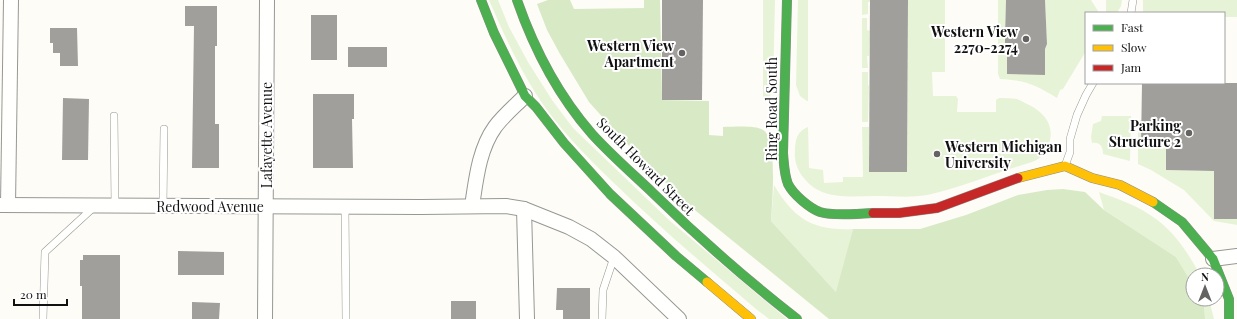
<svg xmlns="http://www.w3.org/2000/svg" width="1237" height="319" font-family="'Playfair Display',serif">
<rect width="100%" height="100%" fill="#fdfcf7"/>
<g fill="#e7f3d7">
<path d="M489,0H498L509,27L528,62L552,100L573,128L670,221L787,319H769L756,309C708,268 660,228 615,184C591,161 567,137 547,110C522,75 506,39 489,0Z"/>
<path d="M763,0H775L773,87C772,93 770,99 763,100Z"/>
<polygon points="798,0 808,0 808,101 807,101 800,96 796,85"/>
<polygon points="862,0 870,0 870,2 868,2 868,14 862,15"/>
<path d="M908,0H945V72H932L933,96H956L958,99L957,112H996V100L999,98C1005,98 1011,98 1017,99C1020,100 1023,102 1025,103C1041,110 1054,122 1050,140C1048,152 1042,158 1032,162C997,172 963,187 927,195C910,198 893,196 875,196C849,196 821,201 803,177C797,169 794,160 795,151C795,140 797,131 808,127L809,168L823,170L824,183L843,182V177H863L862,127H869V172H907Z"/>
<polygon points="998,0 1006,0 1005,29 1002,29 1002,30 998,30"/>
<path d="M1045,0H1091L1098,11V13H1086V51L1063,89L1060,90L1057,98C1036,85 1025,80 1000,79L998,74V33L1005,35V45L1007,46V74H1045V49L1047,44Z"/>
<polygon points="1106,0 1122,0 1121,6 1117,13 1106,13"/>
<polygon points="1143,0 1237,0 1237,17 1224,17 1224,13 1143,13"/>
<polygon points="862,18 867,18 867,30 870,31 869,56 867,56 868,68 862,68"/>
<polygon points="862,72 868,72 868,85 869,86 868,122 862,122"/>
<path d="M1102,116H1131L1130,161L1103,154C1103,146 1100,142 1092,143L1091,137L1093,124L1101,121Z"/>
<polygon points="1138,120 1142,120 1142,146 1166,146 1166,170 1214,171 1214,219 1237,219 1237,225 1214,221 1184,190 1151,170 1138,164"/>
<path d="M774,185C794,219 813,231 853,229L837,293L771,221Z"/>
<path d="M1099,192C1118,199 1139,206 1156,219C1175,233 1189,254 1200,275H1193V285L1176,257L1104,210Z"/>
<polygon points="1202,299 1209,299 1214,319 1205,319 1204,303"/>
</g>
<path fill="#d8eac5" d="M548,0H570L574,9L644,8V0H660L662,100L709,101V135L723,136V127C734,127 755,125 763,130C778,138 772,204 771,221L836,292L853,229H920L966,215L1018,195L1047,190L1063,189L1085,192L1104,210L1176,257L1193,285V299H1202L1204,303L1205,319H829L696,211L650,168L614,130L589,102L560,54L547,30L537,4Z"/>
<g fill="#a19f9c">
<polygon points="662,0 703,0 702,100 662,100"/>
<polygon points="870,0 908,0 907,172 869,172"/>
<polygon points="1006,0 1045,0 1047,44 1045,49 1045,75 1007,74 1007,46 1005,45 1005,35"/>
<polygon points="185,6 217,6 217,46 215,46 215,124 219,124 219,168 192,168 194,26 185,26"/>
<rect x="311" y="15" width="26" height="45"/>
<polygon points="50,28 77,28 78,66 60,66 60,53 53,53 53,43 50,43"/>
<rect x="348" y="47" width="39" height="20"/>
<polygon points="1142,83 1237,83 1237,219 1214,219 1214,171 1166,170 1166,146 1141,146"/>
<polygon points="313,94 354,94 354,119 352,119 353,168 313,168"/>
<polygon points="63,98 89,99 88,160 62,160"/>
<polygon points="178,251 224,252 224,275 178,275"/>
<polygon points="83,255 120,255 120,319 82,319 82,286 80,286 80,260 83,260"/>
<polygon points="557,288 590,288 590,319 563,319 563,310 556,310"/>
<rect x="451" y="301" width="25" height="18"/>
<polygon points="192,302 220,303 219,319 192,319"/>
</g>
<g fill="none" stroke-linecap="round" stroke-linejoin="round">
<defs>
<g id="lane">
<polyline points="1131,13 1133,0"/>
<polyline points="114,116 115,205"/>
<polyline points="1065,166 1070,152 1070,139 1077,115 1086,95 1093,83"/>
<polyline points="163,206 164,129"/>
<polyline points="345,207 346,319"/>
<polyline points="43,319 45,252 94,207"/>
<polyline points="602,319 603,290 614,257"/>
</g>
<g id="street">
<polyline points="0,205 421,207 506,206 524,209 569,227 591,239 614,257 679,319"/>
<polyline points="8,205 11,0"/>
<path d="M472,206C476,180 479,149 495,127C503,116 515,106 525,96"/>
<polyline points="524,209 527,319"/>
<polyline points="1213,259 1237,256"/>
<polyline points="265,319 267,0"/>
</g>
<g id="fast">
<polyline points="481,0 494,33 525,96 536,107 564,143 610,194 676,256 707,282"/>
<path d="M517,0C534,49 558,95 592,134C611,155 633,174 653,193C699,238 747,280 797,319"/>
<path d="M787,0L783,153C784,163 784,174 788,184C793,194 809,208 820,212C832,216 859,214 873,213"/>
<polyline points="1153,202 1182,222 1213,259 1229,299 1229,319"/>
</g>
<g id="slow">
<polyline points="1018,178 1065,166 1092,178 1120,185 1153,202"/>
<polyline points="707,282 751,319"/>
</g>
<polyline id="jam" points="873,213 899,213 937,208 1018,178"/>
</defs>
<use href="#lane" stroke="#979795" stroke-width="8"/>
<use href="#street" stroke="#979795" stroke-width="16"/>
<use href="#fast" stroke="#8e8d8b" stroke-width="10"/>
<use href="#slow" stroke="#8e8d8b" stroke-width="10"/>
<use href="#jam" stroke="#8e8d8b" stroke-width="10"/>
<use href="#lane" stroke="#fffffe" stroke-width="7"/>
<use href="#street" stroke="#fffffe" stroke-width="14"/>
<use href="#fast" stroke="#4caf50" stroke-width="9"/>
<use href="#slow" stroke="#ffc107" stroke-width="9"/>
<use href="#jam" stroke="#c62828" stroke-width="9"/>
</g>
<g fill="#646362" stroke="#fff" stroke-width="1.5">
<circle cx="1026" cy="39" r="4"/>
<circle cx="682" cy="53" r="4"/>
<circle cx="1189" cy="133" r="4"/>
<circle cx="937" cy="154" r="4"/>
</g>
<g text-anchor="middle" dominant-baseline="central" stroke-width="4" stroke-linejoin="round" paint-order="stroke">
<g font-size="14" font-weight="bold" fill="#111" stroke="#fff" text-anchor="end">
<text x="1018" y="31">Western View<tspan x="1018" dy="16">2270-2274</tspan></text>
<text x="674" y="45">Western View<tspan x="674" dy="16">Apartment</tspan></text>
<text x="1181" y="125">Parking<tspan x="1181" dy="16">Structure 2</tspan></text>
<text x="945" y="146" text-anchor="start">Western Michigan<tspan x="945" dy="16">University</tspan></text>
</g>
<g font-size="14" fill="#111" stroke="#fff">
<text transform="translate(771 109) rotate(-90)">Ring Road South</text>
<text transform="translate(266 135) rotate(-90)">Lafayette Avenue</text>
<text transform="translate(646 166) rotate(45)">South Howard Street</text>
<text x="210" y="206">Redwood Avenue</text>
</g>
</g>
<rect x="1085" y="12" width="140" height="72" fill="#ffffff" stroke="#a0a0a0"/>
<rect x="1093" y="25" width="20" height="6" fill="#4caf50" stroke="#a0a0a0"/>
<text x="1121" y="32" font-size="12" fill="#111111">Fast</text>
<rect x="1093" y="45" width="20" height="6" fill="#ffc107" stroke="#a0a0a0"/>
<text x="1121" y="52" font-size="12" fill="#111111">Slow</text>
<rect x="1093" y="65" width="20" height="6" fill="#c62828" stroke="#a0a0a0"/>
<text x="1121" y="72" font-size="12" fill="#111111">Jam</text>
<g transform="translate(1205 287)"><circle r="19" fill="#ffffff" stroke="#a0a0a0"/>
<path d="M0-3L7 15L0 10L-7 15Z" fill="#646362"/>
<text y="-6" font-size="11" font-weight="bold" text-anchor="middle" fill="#111111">N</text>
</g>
<path d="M14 299v6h53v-6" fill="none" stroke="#111111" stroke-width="2"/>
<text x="20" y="299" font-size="12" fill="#111111" stroke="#ffffff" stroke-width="3" paint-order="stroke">20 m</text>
</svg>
